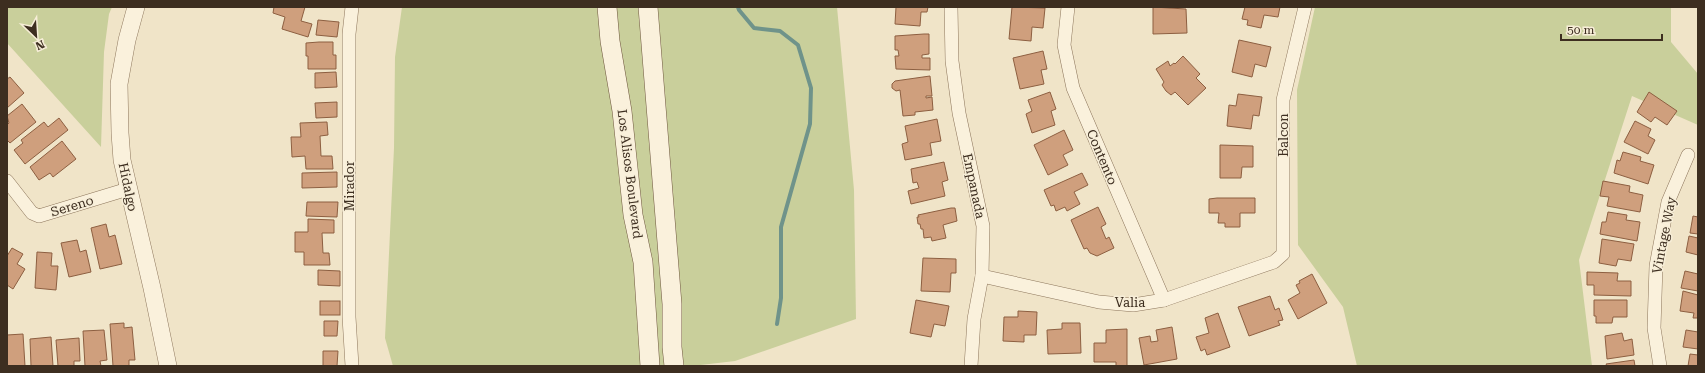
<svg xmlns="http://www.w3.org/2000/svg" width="1705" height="373" font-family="'Roboto Serif',serif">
<rect width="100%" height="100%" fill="#f0e4c8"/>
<g fill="#c9cf9b">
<polygon points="7,7 112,7 109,14 104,52 101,147 7,43"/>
<polygon points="402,7 837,7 854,190 856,319 735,361 692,366 393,366 385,338 394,148 395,57"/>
<polygon points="1315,7 1671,7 1671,42 1698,74 1698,125 1632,96 1579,260 1592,366 1357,366 1343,307 1298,245 1297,90"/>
</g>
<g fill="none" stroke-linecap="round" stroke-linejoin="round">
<polyline stroke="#6f938a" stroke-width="4" points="738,7 739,10 754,28 780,31 798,45 811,88 810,124 781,227 781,298 777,324"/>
</g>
<g fill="#cf9f7d" stroke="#8d5f41">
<polygon points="274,7 305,7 301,21 312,24 308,37 282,29 285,17 273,13"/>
<polygon points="896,7 928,7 927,12 921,12 920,26 895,24"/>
<polygon points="1012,7 1045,8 1043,28 1032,27 1031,41 1009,39"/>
<polygon points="1153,7 1186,9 1187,33 1153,34"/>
<polygon points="1245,7 1280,7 1278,17 1264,15 1261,28 1247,25 1248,20 1242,19"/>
<polygon points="318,20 339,22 337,37 316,35"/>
<polygon points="924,34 929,34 929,54 922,55 922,58 930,58 930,70 896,69 895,56 899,56 898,50 895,50 895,36"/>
<polygon points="1239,40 1271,47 1266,67 1255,64 1252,77 1232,72"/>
<polygon points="319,42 333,42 333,55 336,55 336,69 308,69 308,56 306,56 306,43"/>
<polygon points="1043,51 1047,69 1041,70 1044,84 1020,89 1013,58"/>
<polygon points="1183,56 1200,74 1196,78 1206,88 1188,105 1175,92 1171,95 1166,91 1162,85 1164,82 1156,69 1168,61 1170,66 1174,63 1175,64"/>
<polygon points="336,72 337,87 315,88 315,73"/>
<polygon points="930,76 932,96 926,96 926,98 932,97 933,110 915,112 915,115 903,116 900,90 896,91 892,88 892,84 895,81"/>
<polygon points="10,77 24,93 7,108 7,79"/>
<polygon points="1050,92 1056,109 1051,111 1055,125 1032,133 1026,114 1032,111 1028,100"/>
<polygon points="1649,92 1677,111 1667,125 1655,117 1651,122 1637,112"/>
<polygon points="1238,94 1262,97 1259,116 1253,115 1251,129 1227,126 1229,105 1236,106"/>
<polygon points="337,102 337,117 316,118 315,103"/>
<polygon points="22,104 36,122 10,143 7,140 7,125 9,123 7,116"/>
<polygon points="59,118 68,130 25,164 14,150 23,143 21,140 44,122 48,127"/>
<polygon points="937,119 941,141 930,143 932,155 905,160 902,144 908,142 905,126"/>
<polygon points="1635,121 1651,129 1648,136 1655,140 1648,154 1624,142"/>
<polygon points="327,122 328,135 320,136 321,156 332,156 333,169 306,169 305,156 292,157 291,137 301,137 300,123"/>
<polygon points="1064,130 1073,150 1063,155 1068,165 1048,175 1034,145"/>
<polygon points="62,141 76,159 53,177 50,173 39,180 30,167"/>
<polygon points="1220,145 1253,146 1253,167 1242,167 1241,178 1220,178"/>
<polygon points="1623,152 1641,157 1640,161 1654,165 1648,184 1614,173 1617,160 1620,161"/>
<polygon points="944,162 948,180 942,182 945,196 911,204 908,191 919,188 917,182 913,183 911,169"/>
<polygon points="337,172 337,187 302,188 302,173"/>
<polygon points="1082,173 1088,185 1074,192 1080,204 1067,211 1065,207 1056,211 1054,205 1051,206 1044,190"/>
<polygon points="1603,181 1630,186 1629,192 1643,195 1640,212 1607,206 1609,197 1600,196"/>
<polygon points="1217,198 1255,198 1255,213 1240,213 1240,227 1225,227 1225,223 1218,223 1219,213 1209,213 1209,199"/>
<polygon points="307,202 338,202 337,217 306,216"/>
<polygon points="1098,207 1106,224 1101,227 1106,239 1109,237 1114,248 1097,256 1090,253 1087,248 1084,249 1071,220"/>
<polygon points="951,208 955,208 957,221 943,225 946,238 932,241 931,237 924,238 923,229 921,229 920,224 918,224 917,217 919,217 918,215"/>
<polygon points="1608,212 1627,215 1626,220 1640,222 1637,241 1600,234 1602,222 1606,222"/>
<polygon points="1693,216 1698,217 1698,234 1690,233"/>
<polygon points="308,219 334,220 334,233 322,233 323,253 329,253 330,265 304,265 304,252 295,252 295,232 308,232"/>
<polygon points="106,224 109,237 115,235 122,264 100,269 91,228"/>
<polygon points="1689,236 1698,238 1698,255 1686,252"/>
<polygon points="1602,239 1634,244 1631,261 1618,259 1616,266 1599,263"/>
<polygon points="77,240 80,252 86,250 91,272 69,277 61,243"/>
<polygon points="12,248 23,254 17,264 25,269 13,289 7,285 7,256"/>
<polygon points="37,252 52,253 51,266 58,266 56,290 35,288"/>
<polygon points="923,258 956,259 956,273 951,273 950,292 921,291"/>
<polygon points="318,270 340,271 340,286 318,285"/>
<polygon points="1685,271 1698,274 1698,291 1681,288"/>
<polygon points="1587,272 1618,273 1617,281 1631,281 1631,296 1594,295 1594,285 1587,285"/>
<polygon points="1312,274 1327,303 1298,319 1288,300 1300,293 1296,285 1300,283 1299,281"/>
<polygon points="1683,291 1698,295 1698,318 1693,318 1694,313 1680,311"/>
<polygon points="1270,296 1275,310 1279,308 1283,320 1278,321 1280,325 1249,336 1238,307"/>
<polygon points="916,300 949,306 945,326 934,324 931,337 910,333"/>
<polygon points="1594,300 1627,300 1627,317 1613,317 1612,323 1596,323 1596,316 1594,316"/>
<rect x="320" y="301" width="20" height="14"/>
<polygon points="1018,311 1037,312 1036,335 1024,335 1024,342 1003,341 1004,317 1018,317"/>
<polygon points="1218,313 1230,347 1207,355 1205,349 1201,351 1196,337 1209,333 1205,318"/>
<polygon points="324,321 338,321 337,336 324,336"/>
<polygon points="124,323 124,328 132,327 135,360 129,360 129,366 113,366 110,324"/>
<polygon points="1062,323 1080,323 1081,353 1048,354 1047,330 1062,329"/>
<polygon points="1172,327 1177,359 1144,365 1139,338 1150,336 1151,342 1158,341 1156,330"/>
<polygon points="1127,329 1127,366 1116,366 1116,362 1094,362 1094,343 1106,343 1106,330"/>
<polygon points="104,330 107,360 100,361 101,366 85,366 83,331"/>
<polygon points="1686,330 1698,332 1698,349 1683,347"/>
<polygon points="1622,333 1624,341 1632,339 1634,355 1607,359 1605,336"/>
<polygon points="23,334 25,366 7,366 7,335"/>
<polygon points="51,337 53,366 31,366 30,339"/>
<polygon points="79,338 80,361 74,361 74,366 58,366 56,340"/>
<polygon points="323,351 338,351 337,366 323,366"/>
<polygon points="1690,354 1698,355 1698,366 1688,366"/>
<polygon points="1634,360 1635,366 1607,366 1606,364"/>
</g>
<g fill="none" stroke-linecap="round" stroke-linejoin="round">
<defs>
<g id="minor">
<polyline points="951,7 952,61 959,113 983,226 982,276 974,319 971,366"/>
<polyline points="1068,7 1064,45 1073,88 1164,300"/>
<polyline points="7,181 32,213 39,216 128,189"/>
<polyline points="982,276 1099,302 1133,305 1164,300 1274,262 1283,254 1283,100 1305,7"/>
<polyline points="352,366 349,317 349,34 352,7"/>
<polyline points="1660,366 1654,328 1656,266 1668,202 1688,155"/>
</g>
<polyline id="tertiary" points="136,7 127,40 119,84 120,133 122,160 152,288 168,366"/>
<g id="secondary">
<polyline points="607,7 610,41 622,111 633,215 643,262 650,366"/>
<polyline points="648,7 672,304 672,347 674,366"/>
</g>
</defs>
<use href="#minor" stroke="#8d765c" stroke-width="14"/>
<use href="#tertiary" stroke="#8d765c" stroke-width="18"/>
<use href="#secondary" stroke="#6f573f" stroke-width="20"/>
<use href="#minor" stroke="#faf1dc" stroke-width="13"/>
<use href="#tertiary" stroke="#faf1dc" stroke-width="17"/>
<use href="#secondary" stroke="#faf1dc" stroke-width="19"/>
</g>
<g text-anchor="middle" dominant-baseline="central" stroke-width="3" stroke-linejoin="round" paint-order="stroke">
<g font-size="13" fill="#3d2e20" stroke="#f7eed8">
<text transform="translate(1283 135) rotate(-90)">Balcon</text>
<text transform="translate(1102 157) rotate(67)">Contento</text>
<text transform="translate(630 174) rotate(83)">Los Alisos Boulevard</text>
<text transform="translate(349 186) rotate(-90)">Mirador</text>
<text transform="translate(974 186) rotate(78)">Empanada</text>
<text transform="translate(128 187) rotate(78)">Hidalgo</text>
<text transform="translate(72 206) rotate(-17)">Sereno</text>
<text transform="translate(1664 235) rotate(-79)">Vintage Way</text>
<text x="1130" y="302">Valia</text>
</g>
</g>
<rect width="1705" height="373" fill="none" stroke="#3d2e20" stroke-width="16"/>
<g transform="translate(36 36) rotate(155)" stroke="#f7eed8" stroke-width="3" paint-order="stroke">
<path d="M0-3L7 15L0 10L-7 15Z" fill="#3d2e20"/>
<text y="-6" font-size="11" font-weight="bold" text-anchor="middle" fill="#3d2e20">N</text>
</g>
<path d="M1561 34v6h101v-6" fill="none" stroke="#3d2e20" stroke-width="2"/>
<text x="1567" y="34" font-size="12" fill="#3d2e20" stroke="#f7eed8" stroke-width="3" paint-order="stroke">50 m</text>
</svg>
